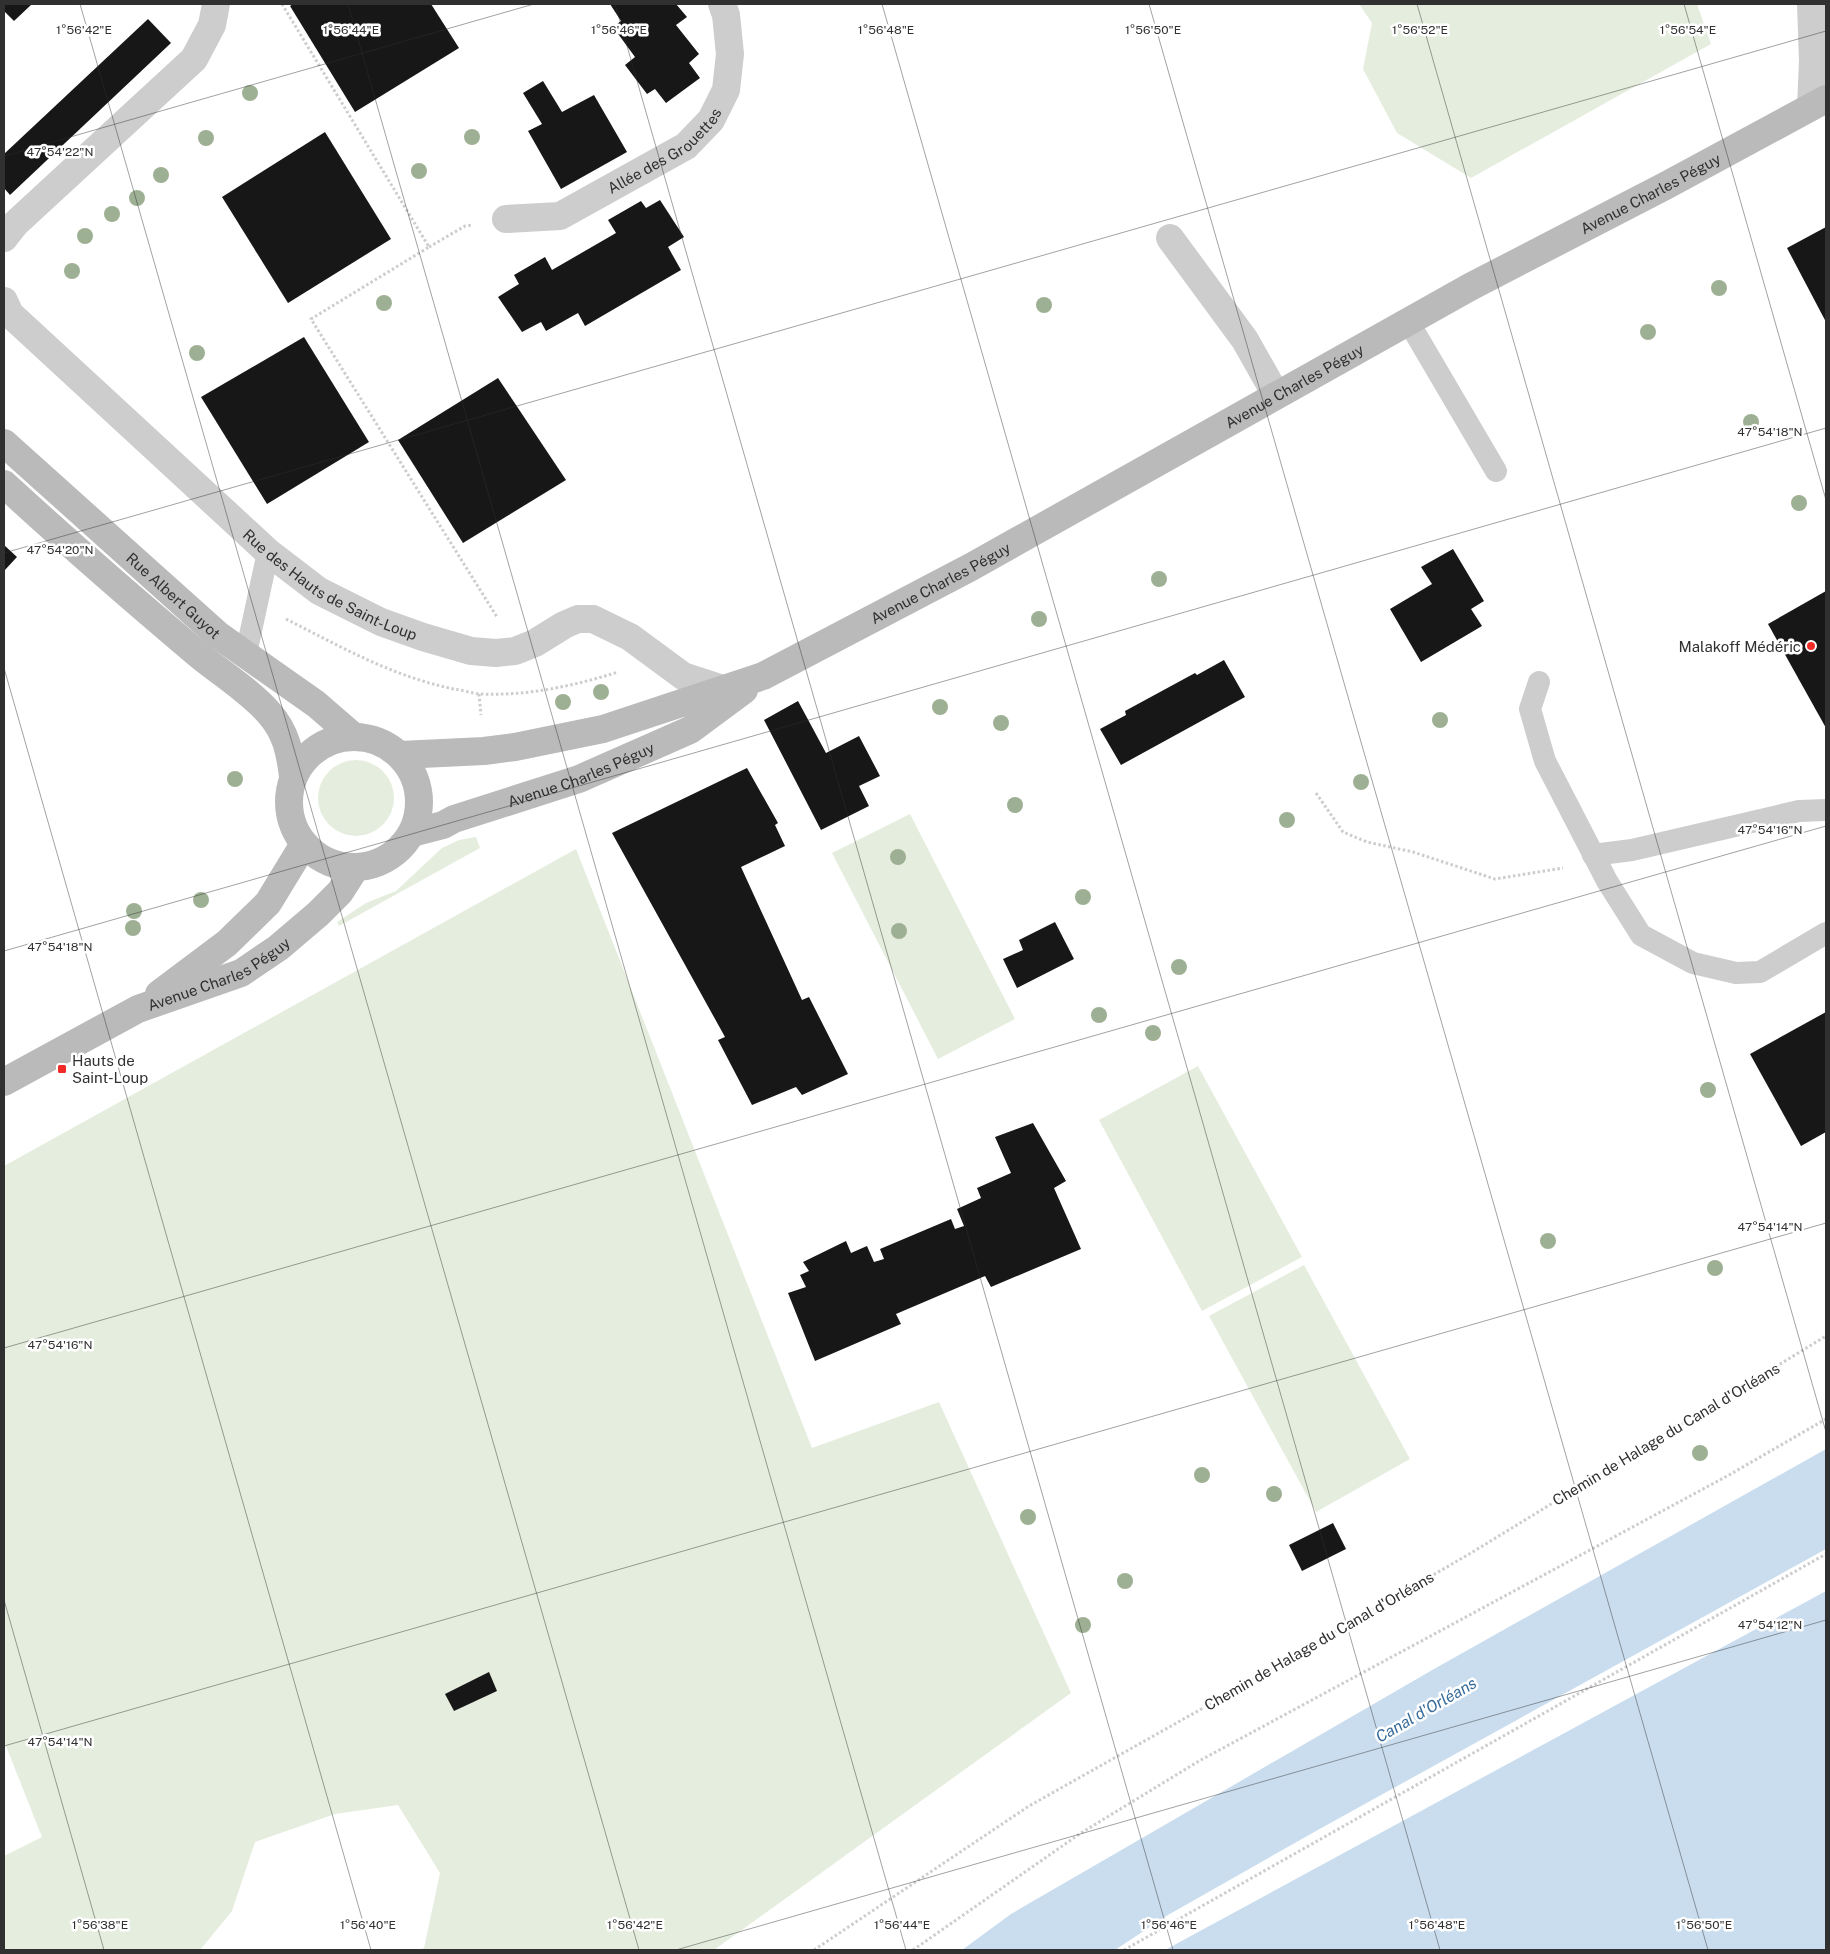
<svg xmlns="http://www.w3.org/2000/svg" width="1830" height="1954" font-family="'Public Sans',sans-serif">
<rect width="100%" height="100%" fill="#fff"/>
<g fill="#e5eede">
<polygon points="1359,4 1697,4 1711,44 1471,178 1397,133 1363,69 1372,23"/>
<circle cx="356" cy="798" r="38"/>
<polygon points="910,814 1015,1019 938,1059 832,853"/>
<polygon points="476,837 480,848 339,926 337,922 366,903 396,891 442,848 459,840"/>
<polygon points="576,849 812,1448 939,1402 1071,1693 714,1950 419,1950 424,1948 440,1873 398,1805 335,1814 255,1842 232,1911 200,1950 4,1950 4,1856 42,1837 4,1741 4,1166"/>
<polygon points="1198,1066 1302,1257 1202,1311 1099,1120"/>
<polygon points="1304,1265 1410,1459 1316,1512 1209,1316"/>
</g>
<g fill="#c9ddef">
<polygon points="1826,1449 1826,1549 1316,1831 1168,1915 1115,1950 962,1950 1011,1914 1434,1669"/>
<polygon points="1826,1591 1826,1950 1165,1950"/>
</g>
<g fill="#171717">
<polygon points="4,4 32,4 14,21 4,11"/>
<polygon points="293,4 431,4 459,48 355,112 290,6"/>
<polygon points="610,4 676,4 687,17 676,25 699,54 689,63 700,78 666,103 655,89 647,94 625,65 635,57 613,27 621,21"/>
<polygon points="148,19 171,43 10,195 4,188 4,154"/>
<polygon points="543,81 562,112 594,95 627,152 561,189 528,131 542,124 523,93"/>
<polygon points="325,132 391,239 288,303 222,197"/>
<polygon points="660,200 684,237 668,247 681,270 585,326 578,313 546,331 541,322 522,332 498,297 519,284 514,275 545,257 552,270 616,233 608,220 641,201 646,208"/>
<polygon points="1826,227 1826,322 1787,248"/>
<polygon points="304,337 369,442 267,504 201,397"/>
<polygon points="498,378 566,480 463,543 398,440"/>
<polygon points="4,545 17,557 4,571"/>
<polygon points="1453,549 1484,601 1471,609 1482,626 1421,662 1390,609 1432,584 1421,567"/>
<polygon points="1826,591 1826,728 1768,624"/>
<polygon points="1224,660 1245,697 1121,765 1100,729 1126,715 1125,711 1195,673 1197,675"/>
<polygon points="798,701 826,753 859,736 880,776 859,786 869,806 821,830 764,720"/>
<polygon points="747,768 778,823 775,825 785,846 741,867 802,1000 809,997 848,1074 802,1095 796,1087 752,1105 718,1040 725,1037 612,833"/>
<polygon points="1055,922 1074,959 1017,988 1003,959 1023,950 1019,940"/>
<polygon points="1826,1012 1826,1132 1801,1146 1750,1054"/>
<polygon points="1033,1123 1066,1181 1054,1188 1081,1249 991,1287 985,1276 896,1314 901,1324 815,1361 788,1293 806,1287 800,1275 809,1271 803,1262 846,1241 851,1253 867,1246 874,1262 884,1259 880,1249 951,1219 955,1229 964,1226 957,1209 981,1198 977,1188 1011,1173 995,1137"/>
<polygon points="1333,1523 1346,1549 1302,1571 1289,1545"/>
<polygon points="489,1672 497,1691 454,1711 445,1694"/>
</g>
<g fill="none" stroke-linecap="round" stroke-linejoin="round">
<g stroke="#cdcdcd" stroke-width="3" stroke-dasharray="2.5 2.5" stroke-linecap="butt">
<polyline points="282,4 429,247 311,319 497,617"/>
<polyline points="429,247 465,226 473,225"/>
<path d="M286,619C341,647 394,677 454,689C462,690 471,693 480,694C527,696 574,686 618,672"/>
<polyline points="479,694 481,715"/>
<polyline points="1316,793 1343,832 1367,842 1413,852 1495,879 1563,868"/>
<polyline points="814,1950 1029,1806 1228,1694 1471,1553 1826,1336"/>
<polyline points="913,1950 1081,1833 1199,1761 1729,1475 1826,1419"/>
<polyline points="1124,1950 1826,1554"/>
</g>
<g stroke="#cdcdcd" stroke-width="22">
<polyline points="1408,321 1496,471"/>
<polyline points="246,654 268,552"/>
<polyline points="1539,682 1530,709 1545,761 1607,881 1641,935 1693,963 1736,973 1760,972 1826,933"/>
<polyline points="1593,855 1632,850 1799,811 1826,810"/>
</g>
<g stroke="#cdcdcd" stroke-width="28">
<polyline points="1811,107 1813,61 1811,4"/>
<path id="s1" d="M506,219L560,216L686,146L711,120L726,90L730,54L726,15L722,4"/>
<polyline points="4,238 15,224 194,59 212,25 216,4"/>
<polyline points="1170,238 1245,340 1276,395"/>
<path id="s2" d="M4,301L10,314L268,552L319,591L381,622L423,637L471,651L496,653L515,651L535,643L564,625L578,619H593L630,637L683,676L723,689"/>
</g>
<g stroke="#bababa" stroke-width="28">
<path id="s3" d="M4,443L218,635L316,704L353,736"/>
<path d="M4,484C66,541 129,596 193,650C217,671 248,689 269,713C286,732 290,752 293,776"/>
<circle cx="354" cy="802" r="65"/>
<path id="s4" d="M400,755L484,751L515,747L603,729L763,676L971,567L1470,287L1667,185L1826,99"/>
<path id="s5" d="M412,833L443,825L454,819L579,779L690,730L744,690"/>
<polyline points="159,994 227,943 268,903 304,844"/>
<path id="s6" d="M4,1082L138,1009L241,973L278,948L318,914L340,892L356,867"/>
</g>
</g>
<g fill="#9eb093">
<circle cx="250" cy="93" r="8"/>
<circle cx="472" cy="137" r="8"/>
<circle cx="206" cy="138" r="8"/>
<circle cx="419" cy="171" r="8"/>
<circle cx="161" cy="175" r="8"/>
<circle cx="137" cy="198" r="8"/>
<circle cx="112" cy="214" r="8"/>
<circle cx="85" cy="236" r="8"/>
<circle cx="72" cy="271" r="8"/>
<circle cx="1719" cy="288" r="8"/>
<circle cx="384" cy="303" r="8"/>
<circle cx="1044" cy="305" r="8"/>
<circle cx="1648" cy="332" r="8"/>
<circle cx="197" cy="353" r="8"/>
<circle cx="1751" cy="422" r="8"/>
<circle cx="1799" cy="503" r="8"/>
<circle cx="1159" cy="579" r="8"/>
<circle cx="1039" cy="619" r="8"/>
<circle cx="601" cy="692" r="8"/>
<circle cx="563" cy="702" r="8"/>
<circle cx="940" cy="707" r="8"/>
<circle cx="1440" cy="720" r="8"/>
<circle cx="1001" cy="723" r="8"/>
<circle cx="235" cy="779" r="8"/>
<circle cx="1361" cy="782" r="8"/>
<circle cx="1015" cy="805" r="8"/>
<circle cx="1287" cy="820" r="8"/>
<circle cx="898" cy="857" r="8"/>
<circle cx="1083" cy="897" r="8"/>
<circle cx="201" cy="900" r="8"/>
<circle cx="134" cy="911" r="8"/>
<circle cx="133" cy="928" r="8"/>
<circle cx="899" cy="931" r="8"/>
<circle cx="1179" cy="967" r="8"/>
<circle cx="1099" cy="1015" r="8"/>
<circle cx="1153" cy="1033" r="8"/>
<circle cx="1708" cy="1090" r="8"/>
<circle cx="1548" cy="1241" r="8"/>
<circle cx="1715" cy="1268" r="8"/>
<circle cx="1700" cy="1453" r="8"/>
<circle cx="1202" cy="1475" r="8"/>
<circle cx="1274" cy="1494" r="8"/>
<circle cx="1028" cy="1517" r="8"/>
<circle cx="1125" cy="1581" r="8"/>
<circle cx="1083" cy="1625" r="8"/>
</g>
<path fill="none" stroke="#303030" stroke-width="1" stroke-opacity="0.45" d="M80,4L639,1950M348,4L906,1950M615,4L1173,1950M882,4L1440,1950M1149,4L1708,1950M1417,4L1826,1432M1684,4L1826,500M4,156L534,4M4,553L1826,31M4,668L371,1950M4,951L1826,428M4,1348L1826,826M4,1600L104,1950M4,1746L1826,1223M676,1950L1826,1620"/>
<g fill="#f22a28" stroke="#fff" stroke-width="2">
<circle cx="1811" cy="646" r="5"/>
<rect x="57" y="1064" width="10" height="10" rx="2.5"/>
</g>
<g text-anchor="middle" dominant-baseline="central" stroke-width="5" stroke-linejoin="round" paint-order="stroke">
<g font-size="15" fill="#303030" stroke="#fff">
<text stroke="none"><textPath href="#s1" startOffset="178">Allée des Grouettes</textPath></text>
<text stroke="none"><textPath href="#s4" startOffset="1384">Avenue Charles Péguy</textPath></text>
<text stroke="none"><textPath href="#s4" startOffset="979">Avenue Charles Péguy</textPath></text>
<text stroke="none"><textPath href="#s2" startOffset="436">Rue des Hauts de Saint-Loup</textPath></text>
<text stroke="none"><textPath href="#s4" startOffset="574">Avenue Charles Péguy</textPath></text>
<text stroke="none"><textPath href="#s3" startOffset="228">Rue Albert Guyot</textPath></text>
<text stroke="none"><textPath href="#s5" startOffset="179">Avenue Charles Péguy</textPath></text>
<text stroke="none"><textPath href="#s6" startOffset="241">Avenue Charles Péguy</textPath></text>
<text transform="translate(1666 1434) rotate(-31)">Chemin de Halage du Canal d'Orléans</text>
<text transform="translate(1319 1641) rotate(-30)">Chemin de Halage du Canal d'Orléans</text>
</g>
<g font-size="15" fill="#303030" stroke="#fff" text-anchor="end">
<text x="1801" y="646">Malakoff Médéric</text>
<text x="72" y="1060" text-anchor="start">Hauts de<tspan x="72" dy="17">Saint-Loup</tspan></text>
</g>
<g font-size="16" font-style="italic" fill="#376b99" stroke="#fff">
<text transform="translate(1426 1710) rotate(-30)">Canal d'Orléans</text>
</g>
</g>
<g font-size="12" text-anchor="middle" fill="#303030" stroke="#fff" stroke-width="5" stroke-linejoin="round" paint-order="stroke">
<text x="84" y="34">1°56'42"E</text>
<text x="351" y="34">1°56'44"E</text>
<text x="619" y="34">1°56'46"E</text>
<text x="886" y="34">1°56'48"E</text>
<text x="1153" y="34">1°56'50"E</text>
<text x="1420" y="34">1°56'52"E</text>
<text x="1688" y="34">1°56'54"E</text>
<text x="60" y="156">47°54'22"N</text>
<text x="1770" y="436">47°54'18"N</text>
<text x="60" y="554">47°54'20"N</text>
<text x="1770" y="834">47°54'16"N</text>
<text x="60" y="951">47°54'18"N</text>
<text x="1770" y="1231">47°54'14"N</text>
<text x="60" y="1349">47°54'16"N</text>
<text x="1770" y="1629">47°54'12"N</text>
<text x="60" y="1746">47°54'14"N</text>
<text x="100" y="1929">1°56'38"E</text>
<text x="368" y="1929">1°56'40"E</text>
<text x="635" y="1929">1°56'42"E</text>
<text x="902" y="1929">1°56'44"E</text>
<text x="1169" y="1929">1°56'46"E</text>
<text x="1437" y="1929">1°56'48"E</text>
<text x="1704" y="1929">1°56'50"E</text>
</g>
<rect width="1830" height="1954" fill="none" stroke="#303030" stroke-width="10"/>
</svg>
